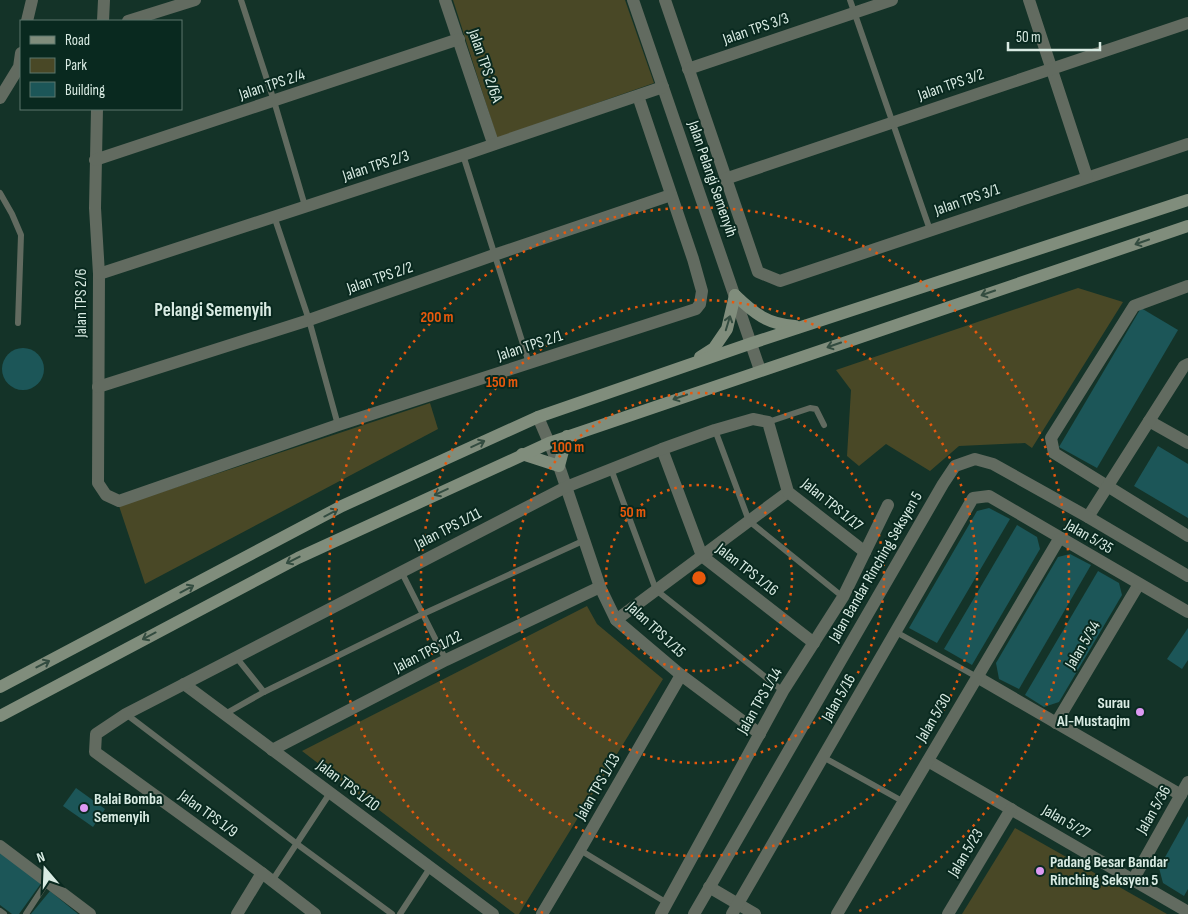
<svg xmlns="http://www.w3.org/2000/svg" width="1188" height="914" font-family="'Sofia Sans Condensed',sans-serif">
<rect width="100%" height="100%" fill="#143328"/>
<g fill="#494826">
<polygon points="453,0 625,0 654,83 497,138"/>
<polygon points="1078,288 1123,302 1032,448 1025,443 959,446 930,471 886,444 859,466 847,456 851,390 836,370"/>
<polygon points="430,403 438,429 145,584 119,506"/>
<polygon points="587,606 597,624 663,679 519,914 515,914 302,751"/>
<polygon points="1015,828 1167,914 962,914"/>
</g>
<g fill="#1c5658">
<polygon points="1141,308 1178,330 1097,468 1059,447"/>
<circle cx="23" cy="369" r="21"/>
<polygon points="1158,446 1188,464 1188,518 1134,486"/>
<polygon points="989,508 1010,519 937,643 909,628 977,511"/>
<polygon points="1017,525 1037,537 1040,549 972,665 944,649"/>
<polygon points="1070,554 1091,565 1019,689 999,679 996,663 1058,557"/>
<polygon points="1098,571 1119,583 1122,595 1059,702 1044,707 1025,695"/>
<polygon points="1188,628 1188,660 1182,669 1167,659"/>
<polygon points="76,788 105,809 93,827 63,806"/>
<polygon points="1188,816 1188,889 1184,896 1163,883 1159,868"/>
<polygon points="0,852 42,882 19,914 12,914 0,905"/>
<polygon points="50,891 78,914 31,914"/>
</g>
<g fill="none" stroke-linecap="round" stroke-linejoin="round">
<g stroke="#626b60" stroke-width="6">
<polyline points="241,0 274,101 305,206"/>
<polyline points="850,0 930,230"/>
<polyline points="463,155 529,363"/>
<polyline points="0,193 12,214 21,235 18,323"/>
<polyline points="274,216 309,320 338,425"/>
<polyline points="768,422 810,408 816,409 824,425"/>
<polyline points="715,430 749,521 843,597"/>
<polyline points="611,469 656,590 783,691"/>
<polyline points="401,571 446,660"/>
<polyline points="896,632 977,677"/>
<polyline points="236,657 264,692 423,614 585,540"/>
<polyline points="126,714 297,844 392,914"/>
<polyline points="225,714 264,692"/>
<polyline points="823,757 904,802"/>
<polyline points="580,850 667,903"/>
<polyline points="272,881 330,793"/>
<polyline points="0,911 4,914"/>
<polyline points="26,914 47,882"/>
<polyline points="400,914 430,868"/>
</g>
<g stroke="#626b60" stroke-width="12">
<polyline points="445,0 493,143"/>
<polyline points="633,0 760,370"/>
<polyline points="665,0 758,272 780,281 1188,144"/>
<polyline points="1029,0 1087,177"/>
<polyline points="27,21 32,0"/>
<polyline points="103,21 104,0"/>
<polyline points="128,21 195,0"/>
<polyline points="688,69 892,0"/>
<polyline points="0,98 19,67 21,53"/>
<polyline points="97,109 95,208 99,274 98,483 106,495 119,501 338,425 696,309 700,304 702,291 693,259 638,96"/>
<polyline points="95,160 459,39"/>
<polyline points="725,179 1188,23"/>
<polyline points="99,274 463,155 663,87"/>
<polyline points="1188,286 1134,306 1051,438 1054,453 1188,536"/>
<polyline points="98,387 309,320 494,255 671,195"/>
<polyline points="538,417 559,466 600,587 616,620 681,675 760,734"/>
<polyline points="1149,421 1188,443"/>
<polyline points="662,449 702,556 814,643"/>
<polyline points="1088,517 1184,366 1188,364"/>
<polyline points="616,620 788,492"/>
<polyline points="977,677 1181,795"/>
<polyline points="184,684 493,914"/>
<polyline points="1056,723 1139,584"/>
<polyline points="272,750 446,660 600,587"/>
<polyline points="928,761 1188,912"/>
<polyline points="0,846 90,914"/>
<polyline points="1133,880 1188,782"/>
<polyline points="709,887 755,914"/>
<polyline points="237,914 262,873"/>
<polyline points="315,914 262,873 95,752 96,734 126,714 566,487 662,449 715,430 753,419 768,422 788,492 865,552"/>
<polyline points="542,914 580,850 681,675"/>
<polyline points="661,914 783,691 843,597 888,505"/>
<polyline points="694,914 943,484 955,466 975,459 993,464 1088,517 1188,576"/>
<polyline points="732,914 973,498 989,496 1188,612"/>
<polyline points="837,914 1059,539"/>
<polyline points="948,914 1011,809"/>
</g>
<g stroke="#808d7c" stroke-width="12">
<path d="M735,295C755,314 767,324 795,326"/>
<polyline points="700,357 714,348 727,329 735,295"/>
<polyline points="522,454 559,466 567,436"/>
<polyline points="0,687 342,506 538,417 752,343 1188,200"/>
<polyline points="0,716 298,558 549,443 1188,226"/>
</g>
</g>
<defs><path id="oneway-shaft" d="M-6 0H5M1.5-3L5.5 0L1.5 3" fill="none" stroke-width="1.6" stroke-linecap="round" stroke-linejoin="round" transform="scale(1.25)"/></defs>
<g stroke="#334c40">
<use href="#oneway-shaft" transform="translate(1142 242) rotate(161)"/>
<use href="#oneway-shaft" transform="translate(988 293) rotate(161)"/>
<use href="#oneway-shaft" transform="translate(728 323) rotate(-73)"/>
<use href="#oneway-shaft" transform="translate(834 345) rotate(161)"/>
<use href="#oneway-shaft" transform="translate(680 397) rotate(161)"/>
<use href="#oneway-shaft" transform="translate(478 444) rotate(-25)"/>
<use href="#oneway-shaft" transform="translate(441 492) rotate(155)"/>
<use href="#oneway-shaft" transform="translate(331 513) rotate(-28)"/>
<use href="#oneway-shaft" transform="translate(293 560) rotate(153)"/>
<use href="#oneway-shaft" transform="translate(187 589) rotate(-28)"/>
<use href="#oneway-shaft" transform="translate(149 636) rotate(152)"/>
<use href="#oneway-shaft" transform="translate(43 664) rotate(-27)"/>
</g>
<g fill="none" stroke="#e8590c" stroke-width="2.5" stroke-dasharray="2.5 5">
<circle cx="699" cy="578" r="93"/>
<circle cx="699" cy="578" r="185"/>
<circle cx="699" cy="578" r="278"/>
<path d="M543 913A370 370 0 1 1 855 913"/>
</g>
<g fill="#dd99f3" stroke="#09291f" stroke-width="2">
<circle cx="1140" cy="712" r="5"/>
<circle cx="84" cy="808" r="5"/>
<circle cx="1040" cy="871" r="5"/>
</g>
<g text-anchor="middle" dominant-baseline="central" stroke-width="4" stroke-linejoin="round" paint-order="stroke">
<g font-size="16" fill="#d9ebe3" stroke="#09291f">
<text transform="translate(756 29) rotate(-19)">Jalan TPS 3/3</text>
<text transform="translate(485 66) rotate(71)">Jalan TPS 2/6A</text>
<text transform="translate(272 85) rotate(-18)">Jalan TPS 2/4</text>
<text transform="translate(951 85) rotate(-19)">Jalan TPS 3/2</text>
<text transform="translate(376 166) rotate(-18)">Jalan TPS 2/3</text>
<text transform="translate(712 179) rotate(71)">Jalan Pelangi Semenyih</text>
<text transform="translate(967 200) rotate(-19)">Jalan TPS 3/1</text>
<text transform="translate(380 278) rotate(-19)">Jalan TPS 2/2</text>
<text transform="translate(81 303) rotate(-90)">Jalan TPS 2/6</text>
<text transform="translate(530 346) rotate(-18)">Jalan TPS 2/1</text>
<text transform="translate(832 505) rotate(39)">Jalan TPS 1/17</text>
<text transform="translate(448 529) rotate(-27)">Jalan TPS 1/11</text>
<text transform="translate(1089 537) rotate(30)">Jalan 5/35</text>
<text transform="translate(876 567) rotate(-60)">Jalan Bandar Rinching Seksyen 5</text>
<text transform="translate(747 570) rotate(38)">Jalan TPS 1/16</text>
<text transform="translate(656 630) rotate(43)">Jalan TPS 1/15</text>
<text transform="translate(1083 645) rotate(-59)">Jalan 5/34</text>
<text transform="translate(428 652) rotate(-27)">Jalan TPS 1/12</text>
<text transform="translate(839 698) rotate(-60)">Jalan 5/16</text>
<text transform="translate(760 701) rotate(-60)">Jalan TPS 1/14</text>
<text transform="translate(934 718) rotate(-59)">Jalan 5/30</text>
<text transform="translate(348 786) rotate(37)">Jalan TPS 1/10</text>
<text transform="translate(598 787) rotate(-60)">Jalan TPS 1/13</text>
<text transform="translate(1154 810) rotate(-60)">Jalan 5/36</text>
<text transform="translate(208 814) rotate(36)">Jalan TPS 1/9</text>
<text transform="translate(1066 822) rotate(30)">Jalan 5/27</text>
<text transform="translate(966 853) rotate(-59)">Jalan 5/23</text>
</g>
<g font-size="16" font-weight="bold" fill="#d9ebe3" stroke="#09291f" text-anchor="start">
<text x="1130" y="703" text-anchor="end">Surau<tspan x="1130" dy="18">Al-Mustaqim</tspan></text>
<text x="94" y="799">Balai Bomba<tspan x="94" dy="18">Semenyih</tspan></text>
<text x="1050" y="862">Padang Besar Bandar<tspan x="1050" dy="18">Rinching Seksyen 5</tspan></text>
</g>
<g font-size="19" font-weight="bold" fill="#d9ebe3" stroke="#09291f">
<text x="213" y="310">Pelangi Semenyih</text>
</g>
</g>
<circle cx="699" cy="578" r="8" fill="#e8590c" stroke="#09291f" stroke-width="2.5"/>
<g font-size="15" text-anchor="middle" font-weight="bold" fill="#e8590c" stroke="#09291f" stroke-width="4" stroke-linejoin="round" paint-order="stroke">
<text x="437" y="322">200 m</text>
<text x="502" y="387">150 m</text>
<text x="568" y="452">100 m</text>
<text x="633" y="517">50 m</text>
</g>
<rect x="20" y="20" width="162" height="90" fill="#09291f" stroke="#5c776d"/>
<rect x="30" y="36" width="25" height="8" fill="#808d7c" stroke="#5c776d"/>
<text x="65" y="45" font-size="15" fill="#d9ebe3">Road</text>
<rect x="30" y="58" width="25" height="15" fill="#494826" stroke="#5c776d"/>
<text x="65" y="70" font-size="15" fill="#d9ebe3">Park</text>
<rect x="30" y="82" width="25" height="15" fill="#1c5658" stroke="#5c776d"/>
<text x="65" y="95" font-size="15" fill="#d9ebe3">Building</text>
<g transform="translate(45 869) rotate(341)" stroke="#09291f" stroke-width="4" paint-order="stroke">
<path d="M0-4L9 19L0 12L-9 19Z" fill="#d9ebe3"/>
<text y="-8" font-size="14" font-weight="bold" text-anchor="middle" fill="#d9ebe3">N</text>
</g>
<path d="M1008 42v8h92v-8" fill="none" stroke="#d9ebe3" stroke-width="2.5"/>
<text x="1016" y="42" font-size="15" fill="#d9ebe3" stroke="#09291f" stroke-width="4" paint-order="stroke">50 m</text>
</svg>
